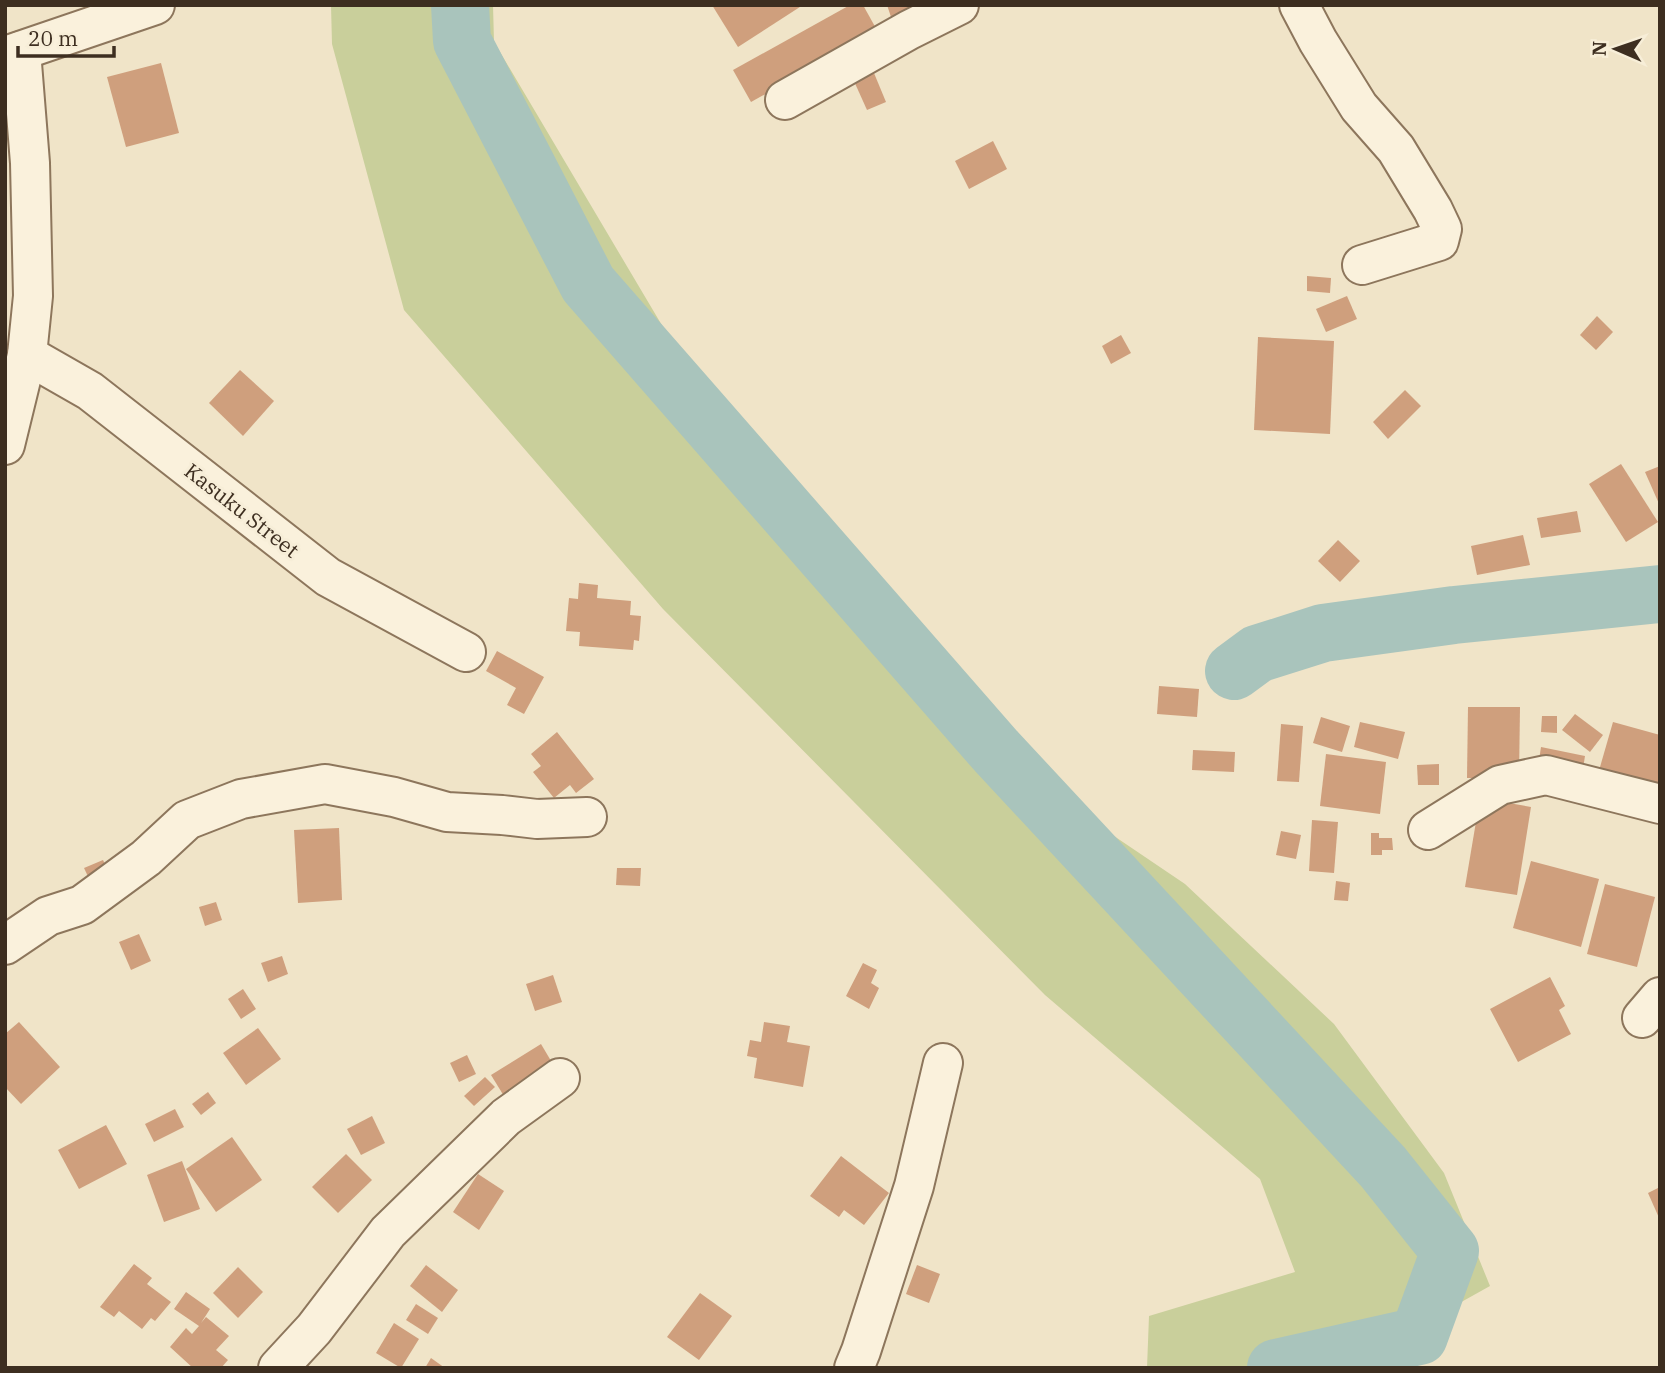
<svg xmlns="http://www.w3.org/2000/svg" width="1665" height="1373" font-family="'IBM Plex Serif',serif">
<rect width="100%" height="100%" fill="#f0e4c8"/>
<polygon fill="#c9cf9b" points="331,5 493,5 494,42 743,462 1003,761 1185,884 1334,1024 1444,1173 1490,1286 1343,1368 1147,1368 1149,1316 1295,1272 1260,1179 1045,995 663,609 404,310 332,44"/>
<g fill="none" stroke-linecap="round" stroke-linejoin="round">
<g stroke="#a9c4bc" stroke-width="58">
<polyline points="460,5 462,41 588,284 996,751 1383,1167 1450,1251 1419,1336 1276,1368"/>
<polyline points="1234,671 1257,654 1323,633 1454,615 1660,594"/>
</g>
</g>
<g fill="#cf9f7d">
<polygon points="712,5 803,5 738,47"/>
<polygon points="850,5 863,5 878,32 751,102 733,70"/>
<polygon points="887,5 917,5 918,8 891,17"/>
<polygon points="869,61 886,102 867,110 849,70"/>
<polygon points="161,63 179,133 126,147 107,77"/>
<polygon points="993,141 1007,169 969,189 955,161"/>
<polygon points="1307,276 1331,278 1330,293 1307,291"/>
<polygon points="1347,296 1357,319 1326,332 1316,309"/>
<polygon points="1597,316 1613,332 1596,350 1580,335"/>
<polygon points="1121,335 1131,353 1111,364 1102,346"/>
<polygon points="1258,337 1334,341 1330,434 1254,430"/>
<polygon points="240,370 274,401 243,436 209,403"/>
<polygon points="1405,390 1421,406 1388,439 1373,422"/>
<polygon points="1621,464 1658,522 1626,542 1589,484"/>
<polygon points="1660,466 1660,506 1645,472"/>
<polygon points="1577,511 1581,532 1541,538 1537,518"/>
<polygon points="1523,535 1530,565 1477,575 1471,546"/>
<polygon points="1338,540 1360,561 1340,582 1318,561"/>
<polygon points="579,583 598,585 597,598 631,601 630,615 641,616 639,641 634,640 633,650 579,646 580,632 566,631 569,598 578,599"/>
<polygon points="497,651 544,677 524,714 507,705 516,688 486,671"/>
<polygon points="1159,686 1199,689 1197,717 1157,714"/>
<polygon points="1468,707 1520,707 1519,778 1467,778"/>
<polygon points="1575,714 1603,735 1590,752 1562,730"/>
<polygon points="1542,716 1557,716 1557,733 1541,732"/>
<polygon points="1321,717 1350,726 1342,752 1313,743"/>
<polygon points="1360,722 1405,732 1398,759 1354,747"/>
<polygon points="1613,722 1660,735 1660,791 1598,774"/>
<polygon points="1281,724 1303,726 1299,782 1277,781"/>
<polygon points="557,732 594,779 576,793 570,785 554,798 533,772 541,766 531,754"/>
<polygon points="1541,747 1585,756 1582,775 1538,767"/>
<polygon points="1193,750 1235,752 1234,772 1192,770"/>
<polygon points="1326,754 1386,762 1380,814 1320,806"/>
<polygon points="1439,764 1439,785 1418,785 1417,765"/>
<polygon points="1480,798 1531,807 1517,895 1465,887"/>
<polygon points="1312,820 1338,822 1334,873 1309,871"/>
<polygon points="339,828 342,900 298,903 294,830"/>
<polygon points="1281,831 1301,835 1296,859 1276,855"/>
<polygon points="1371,833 1379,833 1379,838 1392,838 1393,850 1382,850 1382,855 1371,855"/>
<polygon points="103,860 111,877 92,885 84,868"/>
<polygon points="1531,861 1599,879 1581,947 1513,928"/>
<polygon points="617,868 641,868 640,886 616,885"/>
<polygon points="1336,881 1350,883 1348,901 1334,900"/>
<polygon points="1605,884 1655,897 1637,967 1587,954"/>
<polygon points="216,902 222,920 205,926 199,907"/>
<polygon points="139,934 151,961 131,970 119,942"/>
<polygon points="282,956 288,974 268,982 261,963"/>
<polygon points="863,963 877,970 871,983 879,988 869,1009 846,996"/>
<polygon points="553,975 562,1002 535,1011 526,984"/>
<polygon points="1550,977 1565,1006 1559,1010 1571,1034 1518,1062 1490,1009"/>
<polygon points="243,989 256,1009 241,1019 228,999"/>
<polygon points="19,1022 60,1067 21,1104 5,1087 5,1034"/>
<polygon points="764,1022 790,1026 787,1042 810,1046 803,1087 754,1078 757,1058 747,1056 750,1040 761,1042"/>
<polygon points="258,1028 281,1059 246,1085 223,1053"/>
<polygon points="541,1044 557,1071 507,1101 491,1075"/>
<polygon points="467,1055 476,1074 459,1082 450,1063"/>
<polygon points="485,1077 495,1087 474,1106 464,1096"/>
<polygon points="208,1092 216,1103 201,1115 192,1104"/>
<polygon points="175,1109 184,1127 154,1142 145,1124"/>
<polygon points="372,1116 385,1143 361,1155 347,1129"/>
<polygon points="106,1125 127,1164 79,1189 58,1150"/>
<polygon points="232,1137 262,1180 216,1212 186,1169"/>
<polygon points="346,1154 372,1180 338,1213 312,1187"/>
<polygon points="841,1156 889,1193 864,1225 844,1210 839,1217 810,1196"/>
<polygon points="182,1161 200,1209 164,1222 147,1175"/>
<polygon points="478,1174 504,1191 479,1230 453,1212"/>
<polygon points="1660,1187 1660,1220 1648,1193"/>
<polygon points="134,1264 152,1278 147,1284 171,1302 155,1321 151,1318 142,1329 119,1311 114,1317 100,1307"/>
<polygon points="426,1265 458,1290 442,1312 410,1286"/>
<polygon points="917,1265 940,1274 929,1303 906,1294"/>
<polygon points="238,1267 263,1292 238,1318 213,1293"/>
<polygon points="186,1292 210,1309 201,1323 206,1317 229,1336 216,1350 228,1360 221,1368 193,1368 170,1347 186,1328 192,1334 199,1326 174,1309"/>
<polygon points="700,1293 732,1316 699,1360 667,1337"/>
<polygon points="416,1304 438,1318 428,1334 406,1320"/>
<polygon points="394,1323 419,1339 401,1368 376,1353"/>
<polygon points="431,1358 445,1368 425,1368"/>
</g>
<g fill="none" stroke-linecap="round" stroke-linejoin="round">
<defs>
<g id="minor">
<polyline points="1299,5 1318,41 1359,107 1396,149 1433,210 1442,229 1439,241 1362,265"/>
<polyline points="5,56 155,5"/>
<polyline points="785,100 909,30 959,5"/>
<polyline points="27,355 90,391 328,577 466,652"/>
<polyline points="5,445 27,355 33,296 30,163 21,51"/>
<polyline points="1428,830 1500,785 1546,775 1660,804"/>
<polyline points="5,945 48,916 82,905 146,858 187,820 241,799 325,784 394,797 447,812 502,815 537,819 587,817"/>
<polyline points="1642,1018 1660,997"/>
<polyline points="278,1368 314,1329 388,1232 506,1117 560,1078"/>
<polyline points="854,1368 861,1351 914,1186 943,1063"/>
</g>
</defs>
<use href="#minor" stroke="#8d765c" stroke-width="42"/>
<use href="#minor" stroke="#faf1dc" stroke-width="38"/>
</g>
<g text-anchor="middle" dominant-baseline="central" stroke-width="6" stroke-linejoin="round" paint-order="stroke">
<g font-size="21" fill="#3d2e20" stroke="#f7eed8">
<text transform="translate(242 510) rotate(38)">Kasuku Street</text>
</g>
</g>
<rect width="1665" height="1373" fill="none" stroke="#3d2e20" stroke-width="14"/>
<g transform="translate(1616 49) rotate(272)" stroke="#f7eed8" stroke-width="5" paint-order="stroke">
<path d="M0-5L12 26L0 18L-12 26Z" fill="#3d2e20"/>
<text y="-10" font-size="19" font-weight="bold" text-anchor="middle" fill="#3d2e20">N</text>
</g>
<path d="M18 46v10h96v-10" fill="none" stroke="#3d2e20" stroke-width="3.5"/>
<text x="28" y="46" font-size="21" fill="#3d2e20" stroke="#f7eed8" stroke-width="5" paint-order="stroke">20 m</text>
</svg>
